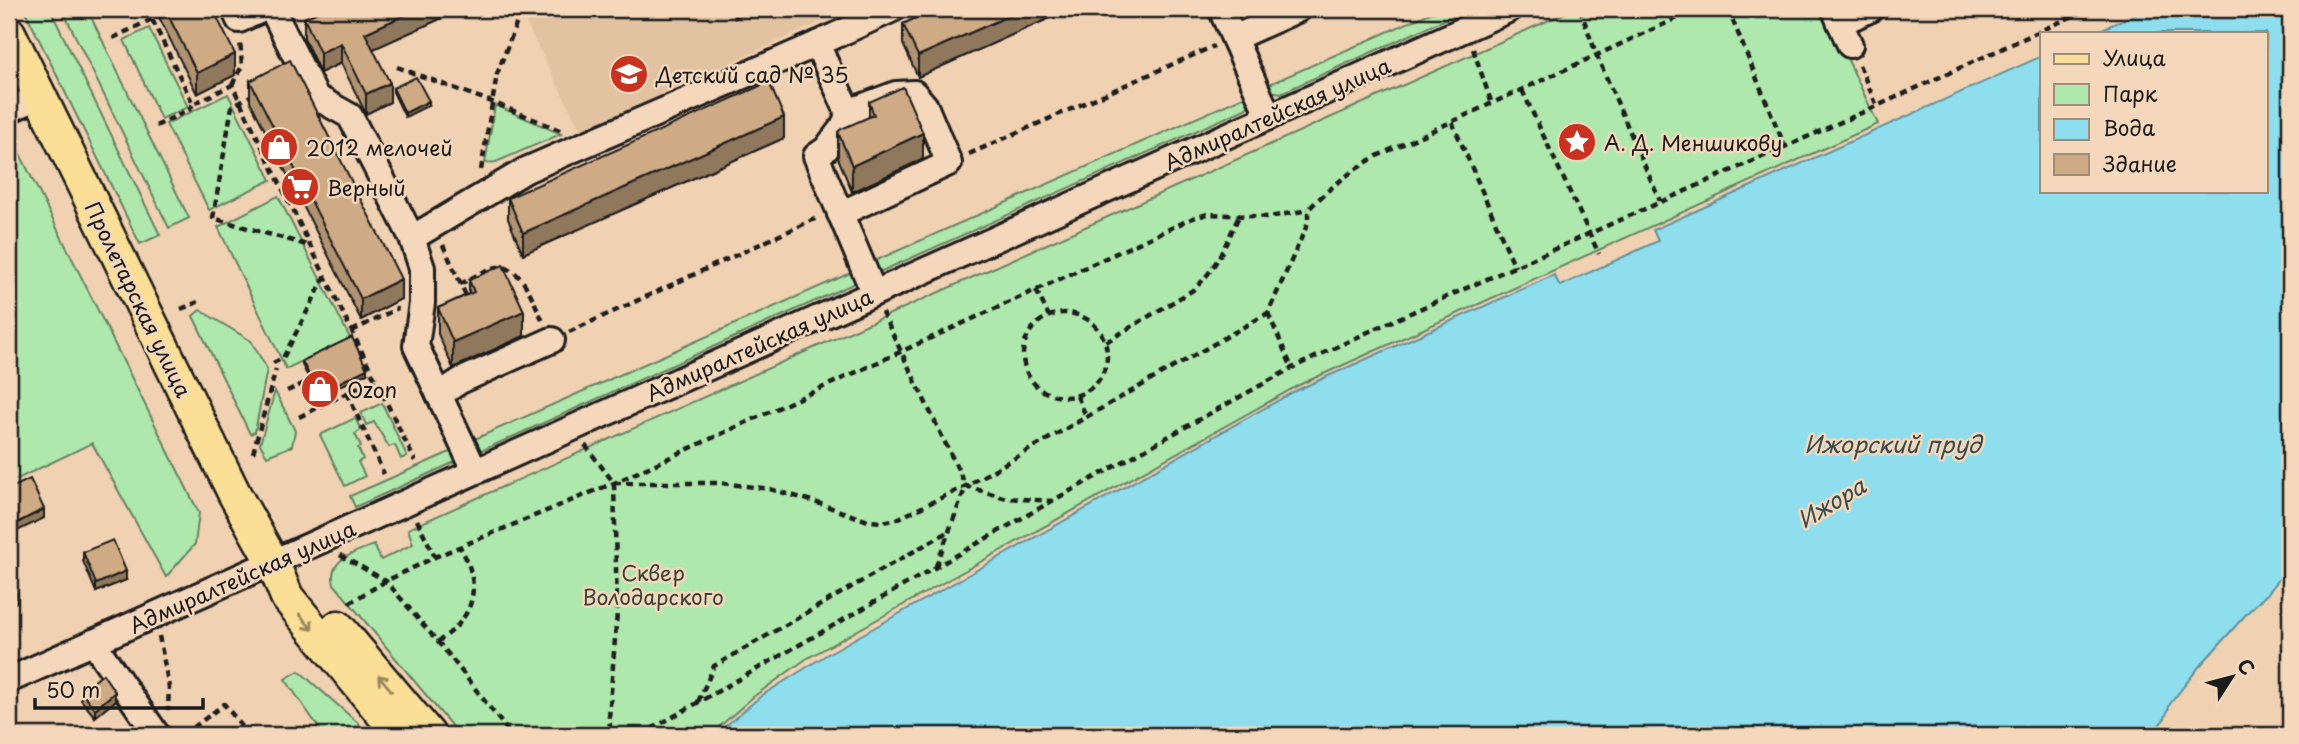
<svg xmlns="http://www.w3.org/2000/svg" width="2299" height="744" font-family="'Playpen Sans',sans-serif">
<rect width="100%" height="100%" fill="#f0d1b2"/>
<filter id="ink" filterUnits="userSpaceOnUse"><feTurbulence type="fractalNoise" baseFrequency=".0143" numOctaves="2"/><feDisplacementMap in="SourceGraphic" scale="14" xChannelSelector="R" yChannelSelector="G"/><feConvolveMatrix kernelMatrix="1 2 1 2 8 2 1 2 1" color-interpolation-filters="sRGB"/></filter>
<g filter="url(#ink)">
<polygon fill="#e2c3a1" points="541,9 849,9 581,131 523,17"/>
<g fill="#afe8ad" stroke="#668264" stroke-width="2">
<polygon points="24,9 50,9 160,235 140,244"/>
<polygon points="62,9 87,9 189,218 169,228"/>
<polygon points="1439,9 1468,9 1281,93 1270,91 1265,86"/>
<path d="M1574,9H1824L1878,124L1299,385L806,659L753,697L710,735H459L334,584C327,559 356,552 374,545L381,560L413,544L408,529Z"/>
<polygon points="149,28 188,107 161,119 124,40"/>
<polygon points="228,94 271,180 209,210 166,124"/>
<polygon points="1250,94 1249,105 1245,109 882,271 877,271 868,264"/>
<polygon points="495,105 561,134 496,162 485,163"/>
<polygon points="9,132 199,513 195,544 166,577 92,443 9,483"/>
<polygon points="278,196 350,338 286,369 218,227"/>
<polygon points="857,270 857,281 853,284 483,450 475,448 468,442"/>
<polygon points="200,310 251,341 267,369 255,432 250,434 193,316"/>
<polygon points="275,391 295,431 292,446 267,456 260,444"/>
<polygon points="382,403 407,456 401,459 395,445 389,447 374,422 366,425 361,413"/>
<polygon points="355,418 361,430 355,434 361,446 358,448 363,459 358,462 365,476 345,486 320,435"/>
<polygon points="457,449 455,462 355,507 350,496"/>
<polygon points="299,671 358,723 368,735 324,735 285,679"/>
</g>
<polygon fill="#8fdeee" stroke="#61909a" stroke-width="2" points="2148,9 2290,9 2290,571 2284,573 2268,593 2249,611 2199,667 2170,704 2165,718 2151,735 715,735 761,696 831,652 1295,391 1554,275 1560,286 1658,241 1653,230 2042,56 2042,191 2266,191 2266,33 2093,33"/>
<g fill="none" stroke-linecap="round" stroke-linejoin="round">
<defs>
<g id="minor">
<polyline points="234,9 239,20 263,9"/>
<polyline points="272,9 316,97 350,116 412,238 422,268 422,303 416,346 475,471"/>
<polyline points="1221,9 1269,117"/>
<polyline points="1834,9 1850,45"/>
<polyline points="1840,23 1871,9"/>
<polyline points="1234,38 1299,9"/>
<polyline points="817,44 848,112 845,124 826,149 816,156 874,293"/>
<polyline points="9,110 40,96"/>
<polyline points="840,214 949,163 925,106 914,93 896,94 848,112"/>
<polyline points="412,238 526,170 817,44 893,9"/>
<polyline points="439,395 460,381 552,340"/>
<polyline points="93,642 157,735"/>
<polyline points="9,680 1510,9"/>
</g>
<g id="major">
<polyline points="9,33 235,495 273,563 287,597 400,735"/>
<polyline points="338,627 429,735"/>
</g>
</defs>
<use href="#minor" stroke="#1c1c1c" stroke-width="30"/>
<use href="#major" stroke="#1c1c1c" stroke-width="37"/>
<g stroke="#1c1c1c" stroke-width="4.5" stroke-dasharray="7 5" stroke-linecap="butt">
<polyline points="147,9 193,104 232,85 415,461"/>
<polyline points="1580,9 1597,56 1660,201"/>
<polyline points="1728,9 1785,147"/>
<polyline points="113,38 152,19"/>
<polyline points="1473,49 1492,104"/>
<polyline points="1859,65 1877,106"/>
<polyline points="397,67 492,102 562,131"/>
<polyline points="232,85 242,66 240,40"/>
<polyline points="1522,90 1599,254"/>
<polyline points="254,94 232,106 213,218 310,246"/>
<polyline points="1452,122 1515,267"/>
<polyline points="156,126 190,109 193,104"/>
<polyline points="969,154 1214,46"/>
<polyline points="481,170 497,74 522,9"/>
<polyline points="443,245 467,298 464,301"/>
<path d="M460,284C469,280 488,268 497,267C523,265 534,304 543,321"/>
<polyline points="1036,290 1049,316"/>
<polyline points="181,309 198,302"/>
<polyline points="882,312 966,486"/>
<circle cx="1065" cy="355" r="42"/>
<polyline points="1268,313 1292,368"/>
<polyline points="352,331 398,308"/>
<polyline points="569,332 819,217"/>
<path d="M1106,342L1193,290C1216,270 1226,243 1239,216"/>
<polyline points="273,363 283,358 325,277"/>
<polyline points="287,391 307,382"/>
<polyline points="347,393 384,474"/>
<polyline points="1077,396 1086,416"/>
<polyline points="299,417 375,379"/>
<polyline points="585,445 614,483 617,612 609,718 611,735"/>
<polyline points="253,453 276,369"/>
<path d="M614,483H721L770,489L812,501L868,521L883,522L897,519L966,486L1268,313L1308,223V210C1329,188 1351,171 1377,156L1697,9"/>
<polyline points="417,520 435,557"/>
<polyline points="340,555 386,581 449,655 511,735"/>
<polyline points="936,566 966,486 1006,498 1052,501"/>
<polyline points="349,603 386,581 435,557 614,483 1193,218 1208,214 1269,217 1308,210"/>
<polyline points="159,636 169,687 168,710"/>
<path d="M437,642C475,618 483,586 460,547"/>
<polyline points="698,702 714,666 951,530"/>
<polyline points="184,735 224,704 249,735"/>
<polyline points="641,735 1052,501 1292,368 1381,326 1877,106 2088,9"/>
</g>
<use href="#minor" stroke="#f5d8bb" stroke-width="24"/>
<use href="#major" stroke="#fbdf96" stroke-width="32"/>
</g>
<g fill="#b19372" stroke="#1c1c1c" stroke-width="2">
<polygon points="155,9 213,9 235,75 197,94"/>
<polygon points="325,9 462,9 373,49 390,102 366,114 341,63 320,73 304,38 304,18"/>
<polygon points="731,9 757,9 735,18"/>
<polygon points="936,9 1070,9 918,77 903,44 903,24"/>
<polygon points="250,81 401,299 361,320 250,101"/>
<polygon points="393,88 429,105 405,117 393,92"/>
<polygon points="869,102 923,159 852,192 838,158 838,132 869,117"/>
<polygon points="784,138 523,254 508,219 508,198"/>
<polygon points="469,280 524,336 453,368 438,334 438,308 469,294"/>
<polygon points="302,361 367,373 318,397 302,365"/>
<polygon points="83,552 126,580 96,592 83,561"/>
<polygon points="81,692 115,701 95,717 81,700"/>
</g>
<g fill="#90785d" stroke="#1c1c1c" stroke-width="2">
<polygon points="418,9 462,9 365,53 365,33"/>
<polygon points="737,9 757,9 735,18 735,10"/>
<polygon points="1024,9 1070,9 918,77 918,56"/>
<polygon points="1247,9 1263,9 1247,16"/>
<polygon points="341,43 341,63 320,73 320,53"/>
<polygon points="235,54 235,75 197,94 197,73"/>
<polygon points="390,83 390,102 366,114 366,94"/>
<polygon points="429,101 429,105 405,117 405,113"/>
<polygon points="784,117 784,138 523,254 523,233"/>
<polygon points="923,133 923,159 852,192 852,166"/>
<polygon points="401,279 401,299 361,320 361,299"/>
<polygon points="524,311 524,336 453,368 453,342"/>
<polygon points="367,369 367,373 318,397 318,393"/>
<polygon points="44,509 44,518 9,535 9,527"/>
<polygon points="126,571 126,580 96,592 96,584"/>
<polygon points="17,593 17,602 9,605 9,597"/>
<polygon points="115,692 115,701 95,717 95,709"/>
</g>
<g fill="#ceab85" stroke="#1c1c1c" stroke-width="2">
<polygon points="165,9 213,9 235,54 197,73"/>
<polygon points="325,9 418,9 365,33 390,83 366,94 341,43 320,53 304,18"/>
<polygon points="936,9 1024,9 918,56 903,24"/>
<polygon points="290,60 401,279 361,299 250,81"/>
<polygon points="416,77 429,101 405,113 393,88"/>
<polygon points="769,82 784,117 523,233 508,198"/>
<polygon points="903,87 923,133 852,166 838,132 841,129 874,115 869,102"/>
<polygon points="503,265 524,311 453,342 438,308 474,292 469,280"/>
<polygon points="352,337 367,369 318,393 302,361"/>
<polygon points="30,479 44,509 9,527 9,489"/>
<polygon points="113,540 126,571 96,584 83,552"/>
<polygon points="9,571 17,593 9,597"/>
<polygon points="103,674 115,692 95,709 81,692"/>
</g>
<defs><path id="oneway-shaft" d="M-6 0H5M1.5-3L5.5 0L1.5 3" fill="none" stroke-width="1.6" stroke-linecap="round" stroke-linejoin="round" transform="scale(1.75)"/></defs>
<g stroke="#97875f">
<use href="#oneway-shaft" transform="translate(306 622) rotate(51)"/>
<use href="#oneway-shaft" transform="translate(385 683) rotate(-130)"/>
</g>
</g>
<defs>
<symbol id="school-disc" viewBox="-11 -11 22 22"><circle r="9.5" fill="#c8321e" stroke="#f5d8bb"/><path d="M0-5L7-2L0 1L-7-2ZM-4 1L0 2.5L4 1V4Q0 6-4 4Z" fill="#fff"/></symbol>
<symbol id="sight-disc" viewBox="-11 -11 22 22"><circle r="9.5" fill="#c8321e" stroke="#f5d8bb"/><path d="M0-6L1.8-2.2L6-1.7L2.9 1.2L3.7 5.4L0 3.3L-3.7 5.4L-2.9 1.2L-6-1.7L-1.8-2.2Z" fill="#fff"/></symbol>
<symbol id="shop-disc" viewBox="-11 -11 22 22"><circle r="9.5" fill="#c8321e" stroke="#f5d8bb"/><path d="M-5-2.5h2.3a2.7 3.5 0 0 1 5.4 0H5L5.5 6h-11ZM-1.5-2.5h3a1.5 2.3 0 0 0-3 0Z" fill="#fff"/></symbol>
<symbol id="supermarket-disc" viewBox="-11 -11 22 22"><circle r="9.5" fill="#c8321e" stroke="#f5d8bb"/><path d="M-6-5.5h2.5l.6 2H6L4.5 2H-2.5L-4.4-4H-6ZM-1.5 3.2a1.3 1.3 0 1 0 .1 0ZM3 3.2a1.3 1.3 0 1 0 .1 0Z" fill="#fff"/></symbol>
</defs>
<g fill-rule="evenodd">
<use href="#school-disc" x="607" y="52" width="44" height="44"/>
<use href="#sight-disc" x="1555" y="120" width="44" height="44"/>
<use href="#shop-disc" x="257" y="125" width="44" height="44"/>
<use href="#supermarket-disc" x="278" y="165" width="44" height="44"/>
<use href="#shop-disc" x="298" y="367" width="44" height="44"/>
</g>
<g text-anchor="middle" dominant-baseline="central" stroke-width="5" stroke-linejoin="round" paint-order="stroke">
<g font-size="21" fill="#1c1c1c" stroke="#f5d8bb" text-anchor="start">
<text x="656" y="74">Детский сад № 35</text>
<text x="1604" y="142">А. Д. Меншикову</text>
<text x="306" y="147">2012 мелочей</text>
<text x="327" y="187">Верный</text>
<text x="347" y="389">Ozon</text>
</g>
<g font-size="21" fill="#1c1c1c" stroke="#f5d8bb">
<text transform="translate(1277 113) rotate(-24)">Адмиралтейская улица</text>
<text transform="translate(139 299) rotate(64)">Пролетарская улица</text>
<text transform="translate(759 344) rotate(-24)">Адмиралтейская улица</text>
<text transform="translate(242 576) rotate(-24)">Адмиралтейская улица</text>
</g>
<g font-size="21" fill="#394539" stroke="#f5d8bb">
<text x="653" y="572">Сквер<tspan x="653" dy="24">Володарского</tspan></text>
</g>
<g font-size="23" font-style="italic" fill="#394c50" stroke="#f5d8bb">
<text x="1893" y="443">Ижорский пруд</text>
<text transform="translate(1831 502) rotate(-31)">Ижора</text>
</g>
</g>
<rect width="2299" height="744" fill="none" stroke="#f5d8bb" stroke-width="35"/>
<rect x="18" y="18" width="2264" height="709" fill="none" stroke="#1c1c1c" stroke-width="2.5" filter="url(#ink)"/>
<rect x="2040" y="32" width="228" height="161" fill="#f5d8bb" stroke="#9e8d7b" stroke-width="2"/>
<rect x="2054" y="54" width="35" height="10" fill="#fbdf96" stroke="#9e8d7b" stroke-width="2"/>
<text x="2103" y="66" font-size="21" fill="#1c1c1c">Улица</text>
<rect x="2054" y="84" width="35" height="21" fill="#afe8ad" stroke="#9e8d7b" stroke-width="2"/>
<text x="2103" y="102" font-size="21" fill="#1c1c1c">Парк</text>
<rect x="2054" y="119" width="35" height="21" fill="#8fdeee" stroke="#9e8d7b" stroke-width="2"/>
<text x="2103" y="136" font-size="21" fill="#1c1c1c">Вода</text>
<rect x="2054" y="154" width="35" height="21" fill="#ceab85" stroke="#9e8d7b" stroke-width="2"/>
<text x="2103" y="172" font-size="21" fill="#1c1c1c">Здание</text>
<g transform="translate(2232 677) rotate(54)" stroke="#f5d8bb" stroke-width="5" paint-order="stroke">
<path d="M0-5L12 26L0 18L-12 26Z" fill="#1c1c1c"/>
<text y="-10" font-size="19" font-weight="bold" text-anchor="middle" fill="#1c1c1c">С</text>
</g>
<path d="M35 698v10h168v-10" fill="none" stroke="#1c1c1c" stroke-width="3.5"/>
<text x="46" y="698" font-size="21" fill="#1c1c1c" stroke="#f5d8bb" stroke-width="5" paint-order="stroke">50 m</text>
</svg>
